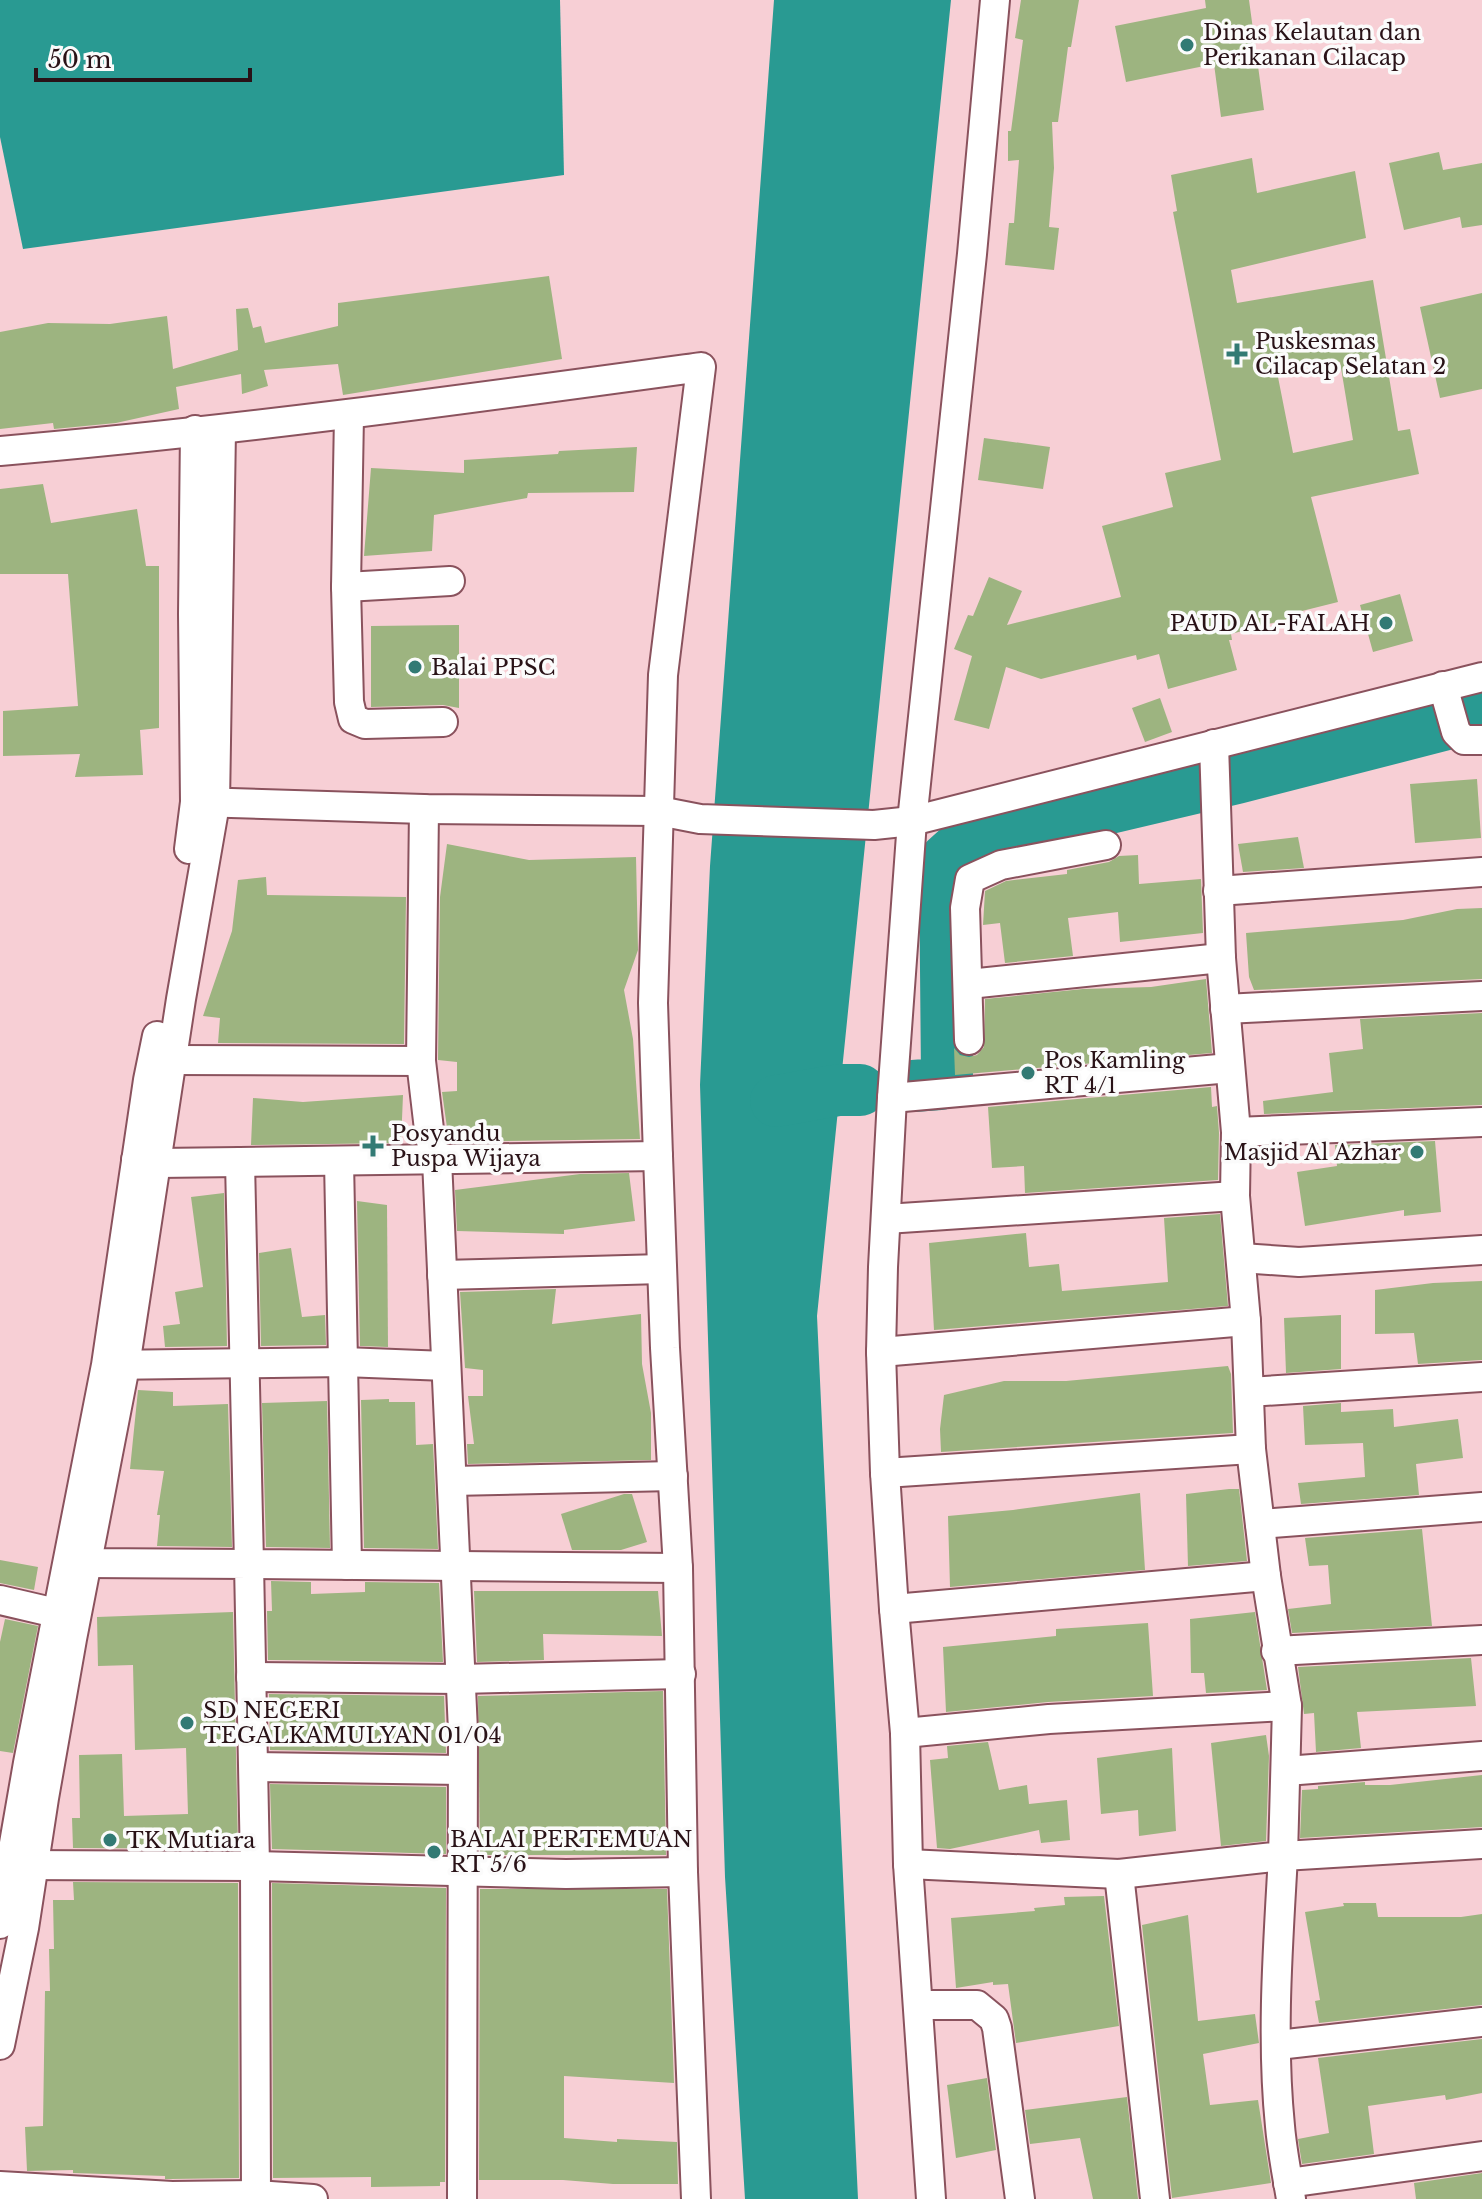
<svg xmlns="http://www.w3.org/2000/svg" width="1482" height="2199" font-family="'Libre Baskerville',serif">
<rect width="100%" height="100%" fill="#f7cfd5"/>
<g fill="#299a92">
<polygon points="0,0 560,0 564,175 23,249 0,137"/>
<polygon points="774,0 951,0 817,1316 858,2199 745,2199 725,1877 700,1085 710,866"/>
</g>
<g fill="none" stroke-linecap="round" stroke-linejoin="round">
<g stroke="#299a92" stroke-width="52">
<polyline points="913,1086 940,1084 947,1077 945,860 965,842 1237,778 1482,715"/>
<polyline points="776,1101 839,1090 860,1090"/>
</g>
</g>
<g fill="#9db480" fill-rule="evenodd">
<polygon points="1021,0 1079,0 1071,47 1068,47 1058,122 1052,122 1054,168 1049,227 1059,228 1054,270 1005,265 1009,223 1014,223 1019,160 1008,161 1008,131 1011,131 1023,40 1015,38"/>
<polygon points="1205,0 1249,0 1264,110 1221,117 1214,64 1126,82 1115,26 1206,8"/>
<polygon points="1439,152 1443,170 1482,163 1482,225 1462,228 1460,217 1404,230 1389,163"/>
<path d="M1252,158L1257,193L1355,171L1366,238L1231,270L1237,303L1373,280L1398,431L1410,429L1419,474L1311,497L1338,602L1294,613L1295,617L1231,634L1232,640H1229L1237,670L1168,689L1159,654L1137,660L1136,655L1041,679L1006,667L989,729L954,720L972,656L954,649L968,615L973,616L989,577L1022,591L1007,625L1121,597L1102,526L1173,507L1165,473L1221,460L1173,212L1177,211L1171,175ZM1340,362L1353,440L1293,453L1277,372Z"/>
<polygon points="549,276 562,359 343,395 338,364 264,370 268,386 242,394 241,374 176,387 179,409 116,423 54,429 53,423 0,429 0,332 48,323 110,324 167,316 173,369 238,350 236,309 248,308 253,328 261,326 265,343 338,326 338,303"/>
<polygon points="1482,293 1482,389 1440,398 1420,307"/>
<polygon points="984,438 1050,447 1043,489 978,480"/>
<polygon points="637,447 634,492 528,493 527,498 434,515 432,551 364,556 371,468 464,473 464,460 558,454 559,451"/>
<polygon points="43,484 51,523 137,509 146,566 159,566 159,728 140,730 143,775 75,777 80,754 3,756 3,711 78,706 68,574 0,574 0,489"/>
<polygon points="1400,594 1413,641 1373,652 1360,605"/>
<polygon points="459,625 459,708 443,705 371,707 371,626"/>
<polygon points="1160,698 1172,732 1145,742 1132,708"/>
<polygon points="1477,779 1481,838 1415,843 1410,784"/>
<polygon points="1298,837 1304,868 1243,872 1238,844"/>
<polygon points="447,844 529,860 636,857 638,950 624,990 633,1039 640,1139 449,1142 442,1092 457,1091 457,1062 438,1060 440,897"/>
<polygon points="1138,855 1139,884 1201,879 1203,933 1120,942 1118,912 1068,918 1073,956 1005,963 1000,923 983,925 985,891 1006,881 1067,874 1067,870 1109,862 1119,856"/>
<polygon points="266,877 267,895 406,897 404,1044 218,1043 220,1018 203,1016 232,931 238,880"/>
<polygon points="1482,908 1482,979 1254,990 1249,977 1246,933 1403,920 1457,909"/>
<polygon points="1206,979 1212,1053 955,1075 954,1048 960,1055 969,1057 977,1055 984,1047 985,999 1083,989 1151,987"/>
<polygon points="1482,1013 1482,1105 1264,1114 1263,1101 1333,1092 1329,1053 1363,1049 1360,1019"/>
<polygon points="1211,1087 1212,1107 1217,1106 1219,1133 1218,1180 1025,1193 1024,1166 992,1168 988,1107"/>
<polygon points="403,1095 401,1143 251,1145 253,1098 303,1102"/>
<polygon points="1435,1141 1441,1212 1404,1216 1404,1210 1305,1226 1297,1172 1337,1166 1335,1145"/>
<polygon points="629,1173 635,1221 564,1230 564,1234 457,1231 455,1190 580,1174"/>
<polygon points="224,1193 227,1346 165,1347 163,1326 180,1324 175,1292 203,1287 191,1197"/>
<polygon points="357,1201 387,1205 388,1347 360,1346"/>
<polygon points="1220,1214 1228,1306 934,1330 929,1243 1026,1233 1029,1267 1059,1264 1062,1291 1168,1282 1164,1218"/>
<polygon points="291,1248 302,1317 325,1315 326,1345 261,1346 259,1253"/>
<polygon points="1482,1281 1482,1360 1418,1364 1414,1333 1375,1334 1375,1290 1433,1283"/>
<polygon points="556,1289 552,1324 641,1314 642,1364 651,1413 651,1460 468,1464 467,1444 474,1444 468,1396 483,1396 483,1370 465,1368 460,1292"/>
<polygon points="1341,1315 1341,1369 1286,1373 1284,1318"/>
<polygon points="1228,1366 1231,1374 1233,1433 941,1452 940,1429 944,1395 1004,1381 1066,1381"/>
<polygon points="138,1390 173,1392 173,1406 228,1404 232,1547 157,1546 160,1515 157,1515 164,1471 130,1469"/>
<polygon points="389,1399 389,1402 415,1402 416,1445 433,1444 438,1549 364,1548 361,1400"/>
<polygon points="327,1401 330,1548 266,1547 262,1403"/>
<polygon points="1341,1403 1341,1412 1393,1409 1394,1427 1458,1419 1463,1458 1416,1464 1419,1495 1301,1504 1298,1483 1365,1477 1363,1443 1305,1445 1303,1406"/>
<polygon points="1229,1489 1239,1489 1247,1561 1188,1566 1186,1494"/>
<polygon points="1140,1493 1145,1570 950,1587 948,1516 1013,1510"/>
<polygon points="624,1494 632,1494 647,1542 621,1550 572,1550 561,1514"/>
<polygon points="1422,1529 1432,1626 1292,1633 1288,1609 1331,1604 1328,1565 1309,1566 1305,1538"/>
<polygon points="0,1560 38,1567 34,1590 0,1583"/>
<polygon points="271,1581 311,1582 311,1594 365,1592 365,1582 439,1583 443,1662 268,1660 267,1611 272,1611"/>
<polygon points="474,1591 658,1591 662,1636 543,1634 544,1660 477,1662"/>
<polygon points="233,1612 238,1849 73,1848 72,1818 80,1818 79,1755 122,1754 124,1816 188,1814 186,1748 135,1750 133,1665 98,1666 97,1617"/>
<polygon points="1255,1612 1267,1690 1206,1693 1204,1673 1191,1673 1190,1619"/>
<polygon points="5,1619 38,1626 13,1753 0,1751 0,1642"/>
<polygon points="1148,1623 1153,1696 1048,1702 946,1712 943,1647 1056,1636 1056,1629"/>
<polygon points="1471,1658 1476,1706 1357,1712 1361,1748 1316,1752 1314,1713 1304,1714 1298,1667"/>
<polygon points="663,1691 666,1855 480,1855 478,1696"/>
<polygon points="269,1694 444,1696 446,1753 270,1750"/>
<polygon points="1266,1735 1269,1756 1266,1841 1221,1846 1211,1743"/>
<polygon points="988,1742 999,1790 1027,1785 1029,1804 1067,1800 1070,1840 1041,1843 1039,1830 950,1849 937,1848 930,1760 948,1758 947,1746"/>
<polygon points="1172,1748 1176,1831 1139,1836 1138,1810 1101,1814 1097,1758"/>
<polygon points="1482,1775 1482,1827 1300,1838 1302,1790 1318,1789 1318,1786 1365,1782 1365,1785 1390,1785"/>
<polygon points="270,1784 446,1787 446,1854 272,1849"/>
<polygon points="73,1882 238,1883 239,2178 172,2179 165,2179 165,2176 73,2173 73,2170 27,2171 25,2127 43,2126 45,1991 50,1991 49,1949 54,1949 53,1900 74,1900"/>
<polygon points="272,1883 446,1888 445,2182 440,2182 440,2186 371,2187 371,2177 273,2178"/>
<polygon points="480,1889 667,1889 674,2083 564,2076 564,2138 617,2142 617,2139 677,2142 678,2184 613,2184 563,2180 479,2180"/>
<polygon points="1104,1896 1119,2026 1016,2043 1008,1984 993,1985 993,1982 956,1988 951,1918 1035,1911 1034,1908 1065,1905 1064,1897"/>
<polygon points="1343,1903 1376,1903 1378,1917 1461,1917 1482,1914 1482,2005 1319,2023 1315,2001 1320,2000 1305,1912 1344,1906"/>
<polygon points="1188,1915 1198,2021 1255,2014 1259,2043 1203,2054 1210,2105 1258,2100 1271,2183 1172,2198 1142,1925"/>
<polygon points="1482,2039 1482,2093 1446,2100 1445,2095 1368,2106 1374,2154 1302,2164 1298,2139 1329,2133 1318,2058"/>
<polygon points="987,2078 996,2150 956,2158 947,2085"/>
<polygon points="1127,2097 1138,2199 1093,2199 1080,2138 1030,2144 1025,2110"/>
<polygon points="1482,2173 1482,2199 1416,2199 1414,2183"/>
</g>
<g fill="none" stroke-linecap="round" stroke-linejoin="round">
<defs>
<g id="minor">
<polyline points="349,415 346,587 349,702 353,719 365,724 443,722"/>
<path d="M0,451C235,431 467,399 701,367L663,675L653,1003L658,1156L240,1162L158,1163L136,1160"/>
<polyline points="346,587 450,581"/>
<polyline points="1443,686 1456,732 1464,740 1482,740"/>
<polyline points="198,802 424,809 659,811 700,819 874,825 912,821 1482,677"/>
<polyline points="424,809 421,1061 430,1138 437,1160 463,1731 462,2199"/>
<polyline points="189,849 195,802 193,614 195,430"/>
<polyline points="1218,891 1482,872"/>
<polyline points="969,984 1221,958"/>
<polyline points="1225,1009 1482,996"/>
<polyline points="969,1040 965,908 970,879 1001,865 1106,845"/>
<polyline points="171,1060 421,1061"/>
<polyline points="892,1098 1230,1068"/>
<polyline points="1236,1132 1482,1122"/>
<polyline points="658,1156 665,1348 678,1568 683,1872 696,2199"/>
<polyline points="339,1161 347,1565"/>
<polyline points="240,1162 249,1564 678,1568"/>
<polyline points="886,1219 1235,1196"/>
<polyline points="1241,1258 1299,1262 1482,1250"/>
<polyline points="442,1275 662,1269"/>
<polyline points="881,1352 1246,1321"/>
<polyline points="107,1365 344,1362 446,1366"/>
<polyline points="1249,1392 1482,1377"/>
<polyline points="885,1473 1251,1449"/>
<polyline points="452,1481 673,1476"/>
<polyline points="1260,1524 1482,1507"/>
<polyline points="69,1560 86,1563 249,1564 255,1866 256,2195"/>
<polyline points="0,1600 56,1613"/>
<polyline points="894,1609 1266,1576"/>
<polyline points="1276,1651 1482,1640"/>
<polyline points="251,1677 460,1679 681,1674"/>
<polyline points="905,1733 1049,1719 1287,1706"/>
<polyline points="254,1767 462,1770"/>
<polyline points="1286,1771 1482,1756"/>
<polyline points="908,1864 1119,1874 1283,1856 1287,1706 1266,1576 1251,1449 1246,1321 1235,1196 1236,1132 1221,958 1214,744"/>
<polyline points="16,1865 255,1866 566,1874 683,1872"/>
<polyline points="1119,1874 1155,2199"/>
<polyline points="0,1924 28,1763 106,1365 148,1080 157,1036"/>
<polyline points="919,2005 977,2005 994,2019 997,2028 1020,2199"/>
<polyline points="0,2045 24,1928 44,1798 72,1639 125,1366 181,999 215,804 221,430"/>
<polyline points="1278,2045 1482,2022"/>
<polyline points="1288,2183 1482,2156"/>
<polyline points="0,2186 172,2196 256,2195 313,2199"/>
<polyline points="931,2199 908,1864 905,1733 894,1609 885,1473 881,1352 883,1267 892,1098 912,821 972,254 995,0"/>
<path d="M1291,2199C1287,2175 1282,2150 1280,2126C1271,2037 1278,1945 1283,1856L1482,1844"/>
</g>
</defs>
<use href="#minor" stroke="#8a525d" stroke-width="32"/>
<use href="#minor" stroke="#fff" stroke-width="28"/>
</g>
<g fill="#327a74" stroke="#fbfbfb" stroke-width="3">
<circle cx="1187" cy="45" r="8"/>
<path d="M1233 342h8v8h8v8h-8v8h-8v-8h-8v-8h8z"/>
<circle cx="1386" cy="623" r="8"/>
<circle cx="415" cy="667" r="8"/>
<circle cx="1028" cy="1073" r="8"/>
<path d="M369 1134h8v8h8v8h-8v8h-8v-8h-8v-8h8z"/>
<circle cx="1417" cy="1152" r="8"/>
<circle cx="187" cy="1723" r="8"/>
<circle cx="110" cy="1840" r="8"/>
<circle cx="434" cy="1852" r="8"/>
</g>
<g text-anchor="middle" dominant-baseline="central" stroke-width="7" stroke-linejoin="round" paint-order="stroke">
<g font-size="22" fill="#291217" stroke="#fbfbfb" text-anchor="start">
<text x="1203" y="32">Dinas Kelautan dan<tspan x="1203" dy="25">Perikanan Cilacap</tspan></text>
<text x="1255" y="341">Puskesmas<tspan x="1255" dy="25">Cilacap Selatan 2</tspan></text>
<text x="1370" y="623" text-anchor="end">PAUD AL-FALAH</text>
<text x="431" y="667">Balai PPSC</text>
<text x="1044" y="1060">Pos Kamling<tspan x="1044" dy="25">RT 4/1</tspan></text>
<text x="391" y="1133">Posyandu<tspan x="391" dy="25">Puspa Wijaya</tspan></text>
<text x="1401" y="1152" text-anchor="end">Masjid Al Azhar</text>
<text x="203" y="1710">SD NEGERI<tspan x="203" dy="25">TEGALKAMULYAN 01/04</tspan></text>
<text x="450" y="1839">BALAI PERTEMUAN<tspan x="450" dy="25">RT 5/6</tspan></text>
<text x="126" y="1840">TK Mutiara</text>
</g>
</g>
<path d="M36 68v12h214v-12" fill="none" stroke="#291217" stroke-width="4"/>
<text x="48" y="68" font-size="24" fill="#291217" stroke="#fbfbfb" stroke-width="6" paint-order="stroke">50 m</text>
</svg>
